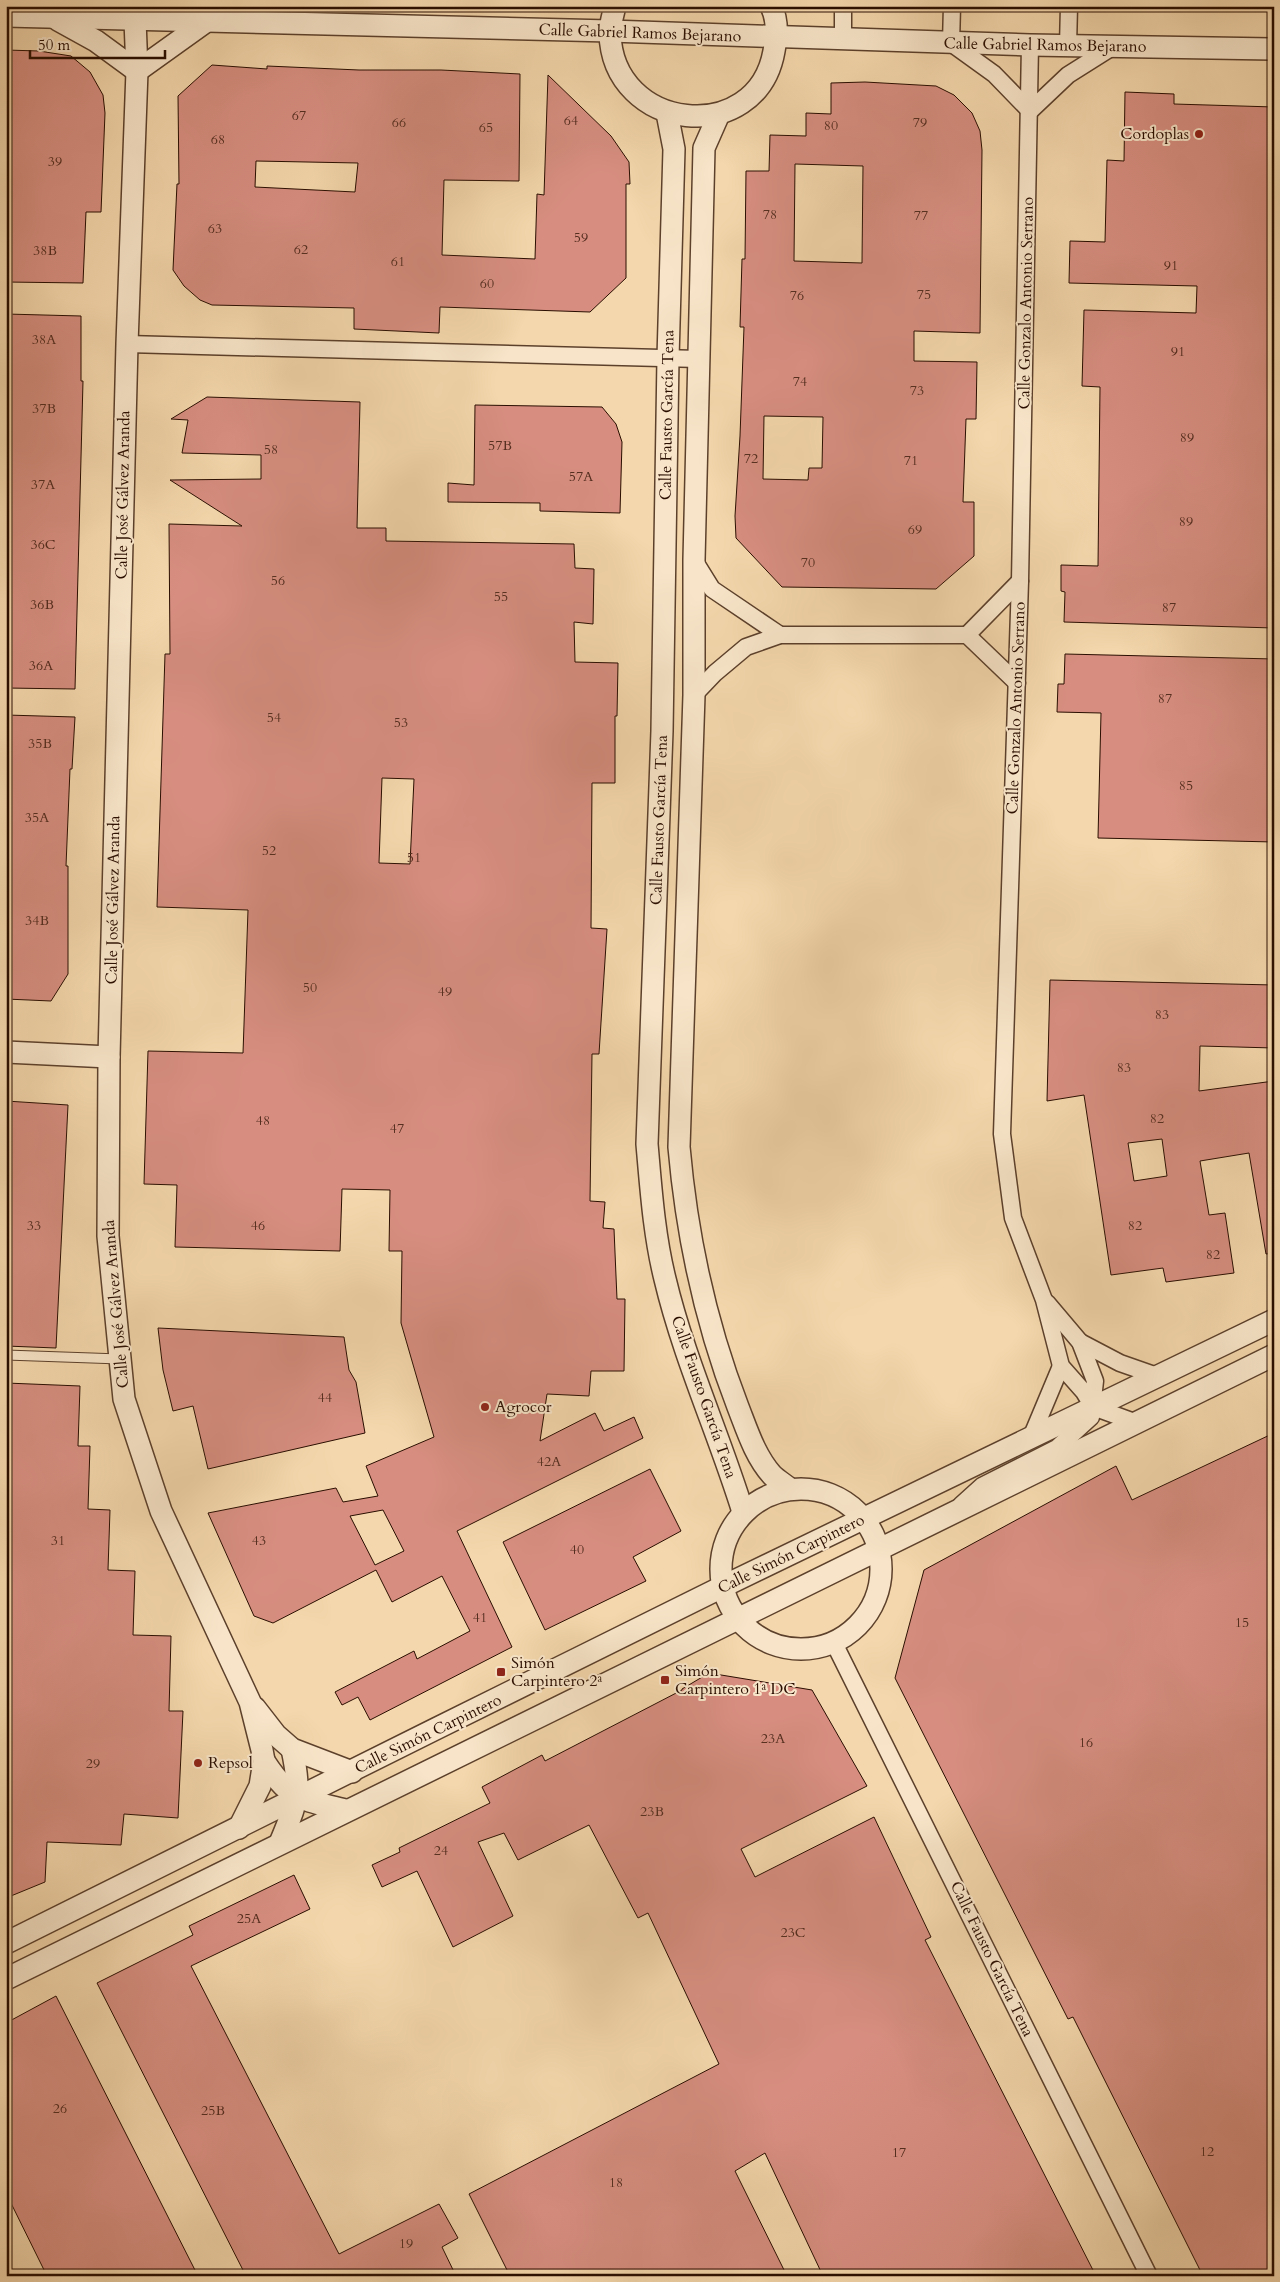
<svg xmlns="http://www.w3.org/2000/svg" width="1280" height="2282" font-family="Cardo,serif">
<rect width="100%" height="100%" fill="#f4d7ac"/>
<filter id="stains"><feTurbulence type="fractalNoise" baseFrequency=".004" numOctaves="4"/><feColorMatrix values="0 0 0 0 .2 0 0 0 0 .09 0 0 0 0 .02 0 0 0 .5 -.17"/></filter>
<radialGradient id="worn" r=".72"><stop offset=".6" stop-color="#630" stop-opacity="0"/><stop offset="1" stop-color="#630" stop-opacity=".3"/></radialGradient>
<g fill="#d78e80" stroke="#2a0e00" fill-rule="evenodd">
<polygon points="6,50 39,51 71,56 90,72 103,95 105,113 101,212 86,212 83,283 6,282"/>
<path d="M212,65L267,69V66L359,70H441L520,74L519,181L444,180L442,255L535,259L537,194L544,195L548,75L611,136L629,162L630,184H626V278L590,312L440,307L439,333L354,329V308L212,305L200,300L184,286L173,270L177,184H179L178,96ZM256,161L358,163L355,192L255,187Z"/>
<path d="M865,82L936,86L954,95L972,113L980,131L982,150L980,333L914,331V361L977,362L976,419H966L963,502H974V556L936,589L782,587L736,538L735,516L740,436L744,327H740L742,259H745L746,171H769L770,135L806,136V113L831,114V83ZM795,164L863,166L862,263L794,261ZM764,416L823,417L822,468H809L808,480L763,479Z"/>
<polygon points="1125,92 1174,94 1174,104 1274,107 1274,628 1064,622 1065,592 1061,591 1061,565 1098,566 1100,387 1082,386 1084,310 1196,313 1197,286 1069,283 1070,241 1105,242 1107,160 1124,161"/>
<polygon points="6,314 81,316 81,381 83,381 75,689 6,688"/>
<path d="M207,397L360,402L357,528H386V541L574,544L575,568L594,569L593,624L574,622L575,662L618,663L617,716H615V783H592L591,928L607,929L599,1054H592L590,1201L605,1202L603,1228L614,1229L617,1299H625L624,1371H591L589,1396L547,1394L540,1441L595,1413L604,1431L634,1417L643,1438L457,1531L512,1647L370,1720L358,1697L342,1705L335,1692L414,1651L417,1659L470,1631L442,1576L392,1602L376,1570L273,1623L254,1616L208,1513L336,1488L343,1502L378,1496L366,1466L434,1437L401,1323L402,1251H389L390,1190L342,1189L340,1251L175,1247L177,1185L144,1184L148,1051L243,1053L248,910L157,907L165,654H170L169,524L242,526L170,480L261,479V455L182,453L188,420L171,419ZM382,778L414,779L410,864L379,863ZM383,1510L404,1551L375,1565L350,1516Z"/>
<polygon points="475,405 602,407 616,424 622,442 620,513 540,511 540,503 448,502 448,483 474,485"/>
<polygon points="1065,654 1274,659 1274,842 1098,838 1101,713 1057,712 1058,684 1064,684"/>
<polygon points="6,715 75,717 72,769 70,769 66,866 68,866 68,974 51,1001 6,999"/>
<path d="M1050,980L1274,985V1048L1200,1046L1199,1091L1274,1081V1253L1266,1254L1249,1153L1200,1161L1209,1215L1225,1213L1234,1273L1166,1282L1163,1268L1111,1275L1084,1095L1047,1101ZM1162,1139L1167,1176L1134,1181L1128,1143Z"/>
<polygon points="6,1101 68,1105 56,1348 6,1346"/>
<polygon points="158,1328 344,1337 349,1370 356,1382 365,1433 208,1469 193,1406 173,1411 163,1370"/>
<polygon points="6,1383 80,1386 78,1446 90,1446 88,1509 110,1510 108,1570 135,1571 133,1635 171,1636 169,1711 183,1711 178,1818 124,1814 121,1845 47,1842 45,1882 6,1898"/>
<polygon points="1274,1433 1274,2276 1203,2276 1073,2017 1068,2019 895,1678 924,1570 1116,1466 1132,1500"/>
<polygon points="650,1469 681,1531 633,1557 646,1581 545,1630 503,1542"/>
<polygon points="709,1673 812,1690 867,1786 741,1849 755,1877 874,1817 931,1937 925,1940 1096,2276 823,2276 765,2153 735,2171 787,2276 510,2276 469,2194 719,2064 648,1913 638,1918 589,1825 518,1860 504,1833 478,1842 513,1916 453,1947 417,1871 382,1887 372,1865 400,1852 399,1848 490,1803 482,1787 542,1755 545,1761 682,1690 682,1689"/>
<polygon points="294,1875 310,1909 191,1966 339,2254 439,2204 458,2238 442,2247 456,2276 246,2276 97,1983 193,1935 189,1926"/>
<polygon points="56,1996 198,2276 47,2276 6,2193 6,2023"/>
</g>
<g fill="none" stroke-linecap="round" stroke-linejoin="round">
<defs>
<polyline id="service" points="6,1355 120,1359"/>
<g id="minor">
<polyline points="952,6 951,43 994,74 1030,111 1068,75 1114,46"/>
<polyline points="843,39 843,6"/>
<polyline points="1030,45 1020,581 1002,1134 1013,1218 1044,1300 1061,1366 1084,1392 1093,1407"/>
<polyline points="1068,46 1069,6"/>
<polyline points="127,344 699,359"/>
<polyline points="694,560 712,589 780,635"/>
<polyline points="967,635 1020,581"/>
<polyline points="694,695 715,673 746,647 780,635 967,635 1017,683"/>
<polyline points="1080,1342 1120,1363 1160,1377"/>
<polyline points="1093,1407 1137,1423"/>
<polyline points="1030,1440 1061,1366"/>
<polyline points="961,1505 982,1486 1057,1448 1091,1417 1095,1381 1080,1342 1047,1303"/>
<polyline points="834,1643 1149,2276"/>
</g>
<g id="tertiary">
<path d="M615,6C613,15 610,24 610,33C612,132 757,148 774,51C777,37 778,20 771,6"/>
<polyline points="6,16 610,31 1030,45 1274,49"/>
<polyline points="58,20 96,41 137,71 204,23"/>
<polyline points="135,20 137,71 127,344 109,1057 108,1236 124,1399 161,1511 250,1702 262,1750 264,1761 260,1786 239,1828"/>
<path d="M667,113L674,149L668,358L662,731L647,1144C651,1189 654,1235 665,1279C684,1359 719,1434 743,1512"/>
<path d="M719,114L704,148L694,560V695L679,1147C687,1238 705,1322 738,1407C747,1430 755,1456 772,1475C777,1480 784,1484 790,1489"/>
<polyline points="6,1052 109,1057"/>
<circle cx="801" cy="1569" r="80"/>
<polyline points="255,1708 276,1735 292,1749 352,1772"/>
<path d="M264,1761C290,1801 301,1799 345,1810"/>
<path d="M280,1843C297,1801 302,1796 292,1749"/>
<path d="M6,1943C246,1824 484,1704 724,1586C907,1497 1091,1410 1274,1320"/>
<path d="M6,1979C428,1769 852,1565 1274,1355"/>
</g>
</defs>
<use href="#service" stroke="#5c402b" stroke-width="11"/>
<use href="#minor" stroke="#5c402b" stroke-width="19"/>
<use href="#tertiary" stroke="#5c402b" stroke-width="24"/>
<use href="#service" stroke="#f8e5c9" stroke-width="9"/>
<use href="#minor" stroke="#f8e5c9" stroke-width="16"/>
<use href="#tertiary" stroke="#f8e5c9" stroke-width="21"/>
</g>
<g fill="#8f2418" stroke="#f8e5c9" stroke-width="2">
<circle cx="1199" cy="134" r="5"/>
<circle cx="485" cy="1407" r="5"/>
<rect x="496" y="1667" width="10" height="10" rx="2.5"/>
<rect x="660" y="1675" width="10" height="10" rx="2.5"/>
<circle cx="198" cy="1763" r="5"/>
</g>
<g text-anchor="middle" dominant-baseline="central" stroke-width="4" stroke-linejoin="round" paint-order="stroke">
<g font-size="14" fill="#552e20">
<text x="299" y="115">67</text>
<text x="571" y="120">64</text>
<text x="399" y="122">66</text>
<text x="920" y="122">79</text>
<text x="831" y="125">80</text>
<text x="486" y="127">65</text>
<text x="218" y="139">68</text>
<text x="55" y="161">39</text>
<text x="770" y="214">78</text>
<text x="921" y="215">77</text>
<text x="215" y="228">63</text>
<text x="581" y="237">59</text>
<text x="301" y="249">62</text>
<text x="45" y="250">38B</text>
<text x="398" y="261">61</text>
<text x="1171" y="265">91</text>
<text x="487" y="283">60</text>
<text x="924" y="294">75</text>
<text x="797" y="295">76</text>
<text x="44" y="339">38A</text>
<text x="1178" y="351">91</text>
<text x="800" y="381">74</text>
<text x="917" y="390">73</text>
<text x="44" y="408">37B</text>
<text x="1187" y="437">89</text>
<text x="500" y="445">57B</text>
<text x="271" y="449">58</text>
<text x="751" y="458">72</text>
<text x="911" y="460">71</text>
<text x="581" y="476">57A</text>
<text x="43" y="484">37A</text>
<text x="1186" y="521">89</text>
<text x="915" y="529">69</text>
<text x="43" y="544">36C</text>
<text x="808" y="562">70</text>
<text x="278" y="580">56</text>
<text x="501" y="596">55</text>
<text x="42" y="604">36B</text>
<text x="1169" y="607">87</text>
<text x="41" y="665">36A</text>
<text x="1165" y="698">87</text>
<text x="274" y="717">54</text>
<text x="401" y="722">53</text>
<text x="40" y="743">35B</text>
<text x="1186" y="785">85</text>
<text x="37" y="817">35A</text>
<text x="269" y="850">52</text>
<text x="414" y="857">51</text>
<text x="37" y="920">34B</text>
<text x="310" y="987">50</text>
<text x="445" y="991">49</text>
<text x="1162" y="1014">83</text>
<text x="1124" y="1067">83</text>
<text x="1157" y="1118">82</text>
<text x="263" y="1120">48</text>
<text x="397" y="1128">47</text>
<text x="34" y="1225">33</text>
<text x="258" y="1225">46</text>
<text x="1135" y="1225">82</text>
<text x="1213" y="1254">82</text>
<text x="325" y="1397">44</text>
<text x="549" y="1461">42A</text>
<text x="58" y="1540">31</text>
<text x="259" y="1540">43</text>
<text x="577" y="1549">40</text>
<text x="480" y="1617">41</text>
<text x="1242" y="1622">15</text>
<text x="773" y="1738">23A</text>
<text x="1086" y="1742">16</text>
<text x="93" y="1763">29</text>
<text x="652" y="1811">23B</text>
<text x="441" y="1850">24</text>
<text x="249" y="1918">25A</text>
<text x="793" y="1932">23C</text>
<text x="60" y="2108">26</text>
<text x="213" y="2110">25B</text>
<text x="1207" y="2151">12</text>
<text x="899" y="2152">17</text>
<text x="616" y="2182">18</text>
<text x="406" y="2243">19</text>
</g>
<g font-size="16" fill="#2a0e00" stroke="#f8e5c9">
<text transform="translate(640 33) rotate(2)">Calle Gabriel Ramos Bejarano</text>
<text transform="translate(1045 45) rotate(1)">Calle Gabriel Ramos Bejarano</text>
<text transform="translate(1026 303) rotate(-89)">Calle Gonzalo Antonio Serrano</text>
<text transform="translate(667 415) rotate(-89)">Calle Fausto García Tena</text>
<text transform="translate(123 495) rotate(-89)">Calle José Gálvez Aranda</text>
<text transform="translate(1016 708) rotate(-88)">Calle Gonzalo Antonio Serrano</text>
<text transform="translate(659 820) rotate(-88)">Calle Fausto García Tena</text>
<text transform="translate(113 900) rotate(-89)">Calle José Gálvez Aranda</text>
<text transform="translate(116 1304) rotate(-95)">Calle José Gálvez Aranda</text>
<text transform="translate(704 1397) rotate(71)">Calle Fausto García Tena</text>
<text transform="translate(791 1554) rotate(-26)">Calle Simón Carpintero</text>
<text transform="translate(428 1734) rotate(-26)">Calle Simón Carpintero</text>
<text transform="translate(992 1959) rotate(64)">Calle Fausto García Tena</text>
</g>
<g font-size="16" fill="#2a0e00" stroke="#f8e5c9" text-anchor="start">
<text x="1189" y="134" text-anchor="end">Cordoplas</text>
<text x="495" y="1407">Agrocor</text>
<text x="511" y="1663">Simón<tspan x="511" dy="18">Carpintero 2ª</tspan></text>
<text x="675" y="1671">Simón<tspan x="675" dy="18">Carpintero 1ª DC</tspan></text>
<text x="208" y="1763">Repsol</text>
</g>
</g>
<rect width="1280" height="2282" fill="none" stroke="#f4d7ac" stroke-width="25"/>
<rect x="8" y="8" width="1265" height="2267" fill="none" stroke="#2a0e00" stroke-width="2.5"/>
<rect x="12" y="12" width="1255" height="2257" fill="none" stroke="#2a0e00"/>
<path d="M30 50v8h135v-8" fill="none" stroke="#2a0e00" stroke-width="2.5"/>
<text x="38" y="50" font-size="15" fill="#2a0e00" stroke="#f8e5c9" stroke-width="4" paint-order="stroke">50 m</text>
<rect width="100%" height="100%" filter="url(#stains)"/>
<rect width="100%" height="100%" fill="url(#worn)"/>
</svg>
